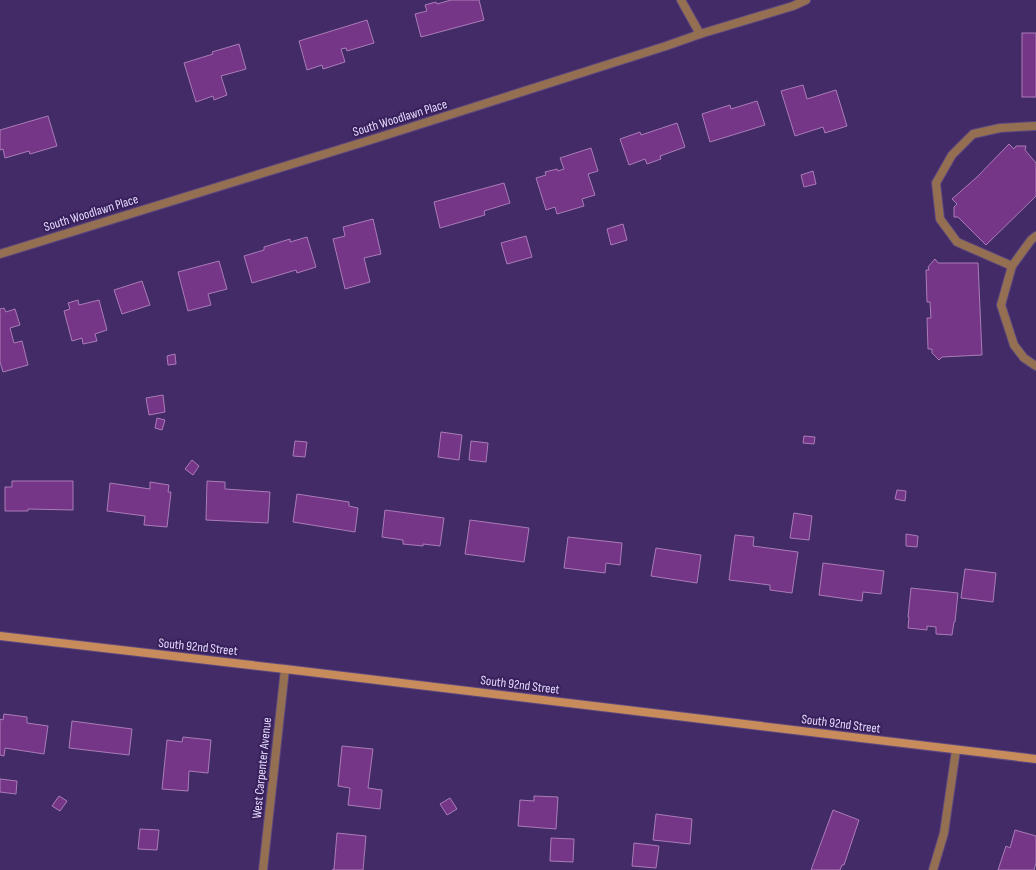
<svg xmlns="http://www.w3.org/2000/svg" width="1036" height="870" font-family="'Sofia Sans Condensed',sans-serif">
<rect width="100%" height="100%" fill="#422b67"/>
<g fill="#763687" stroke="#aa7cb7">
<polygon points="451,0 479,0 484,20 421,37 415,14 427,11 425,5 436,2 437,4"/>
<polygon points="367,20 374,43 347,51 346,48 341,49 345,62 323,69 322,65 307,70 299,41"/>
<rect x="1022" y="33" width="14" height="64"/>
<polygon points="239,44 246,69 221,76 227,95 214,100 213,96 196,102 184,63 213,54 212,52"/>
<polygon points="803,85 807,99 836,90 847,126 825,133 823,127 795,136 781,91"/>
<polygon points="757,101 765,125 710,142 702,114 730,105 731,109"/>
<polygon points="48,116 57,146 30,154 29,151 5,158 3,149 0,150 0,130"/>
<polygon points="677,123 685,147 660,156 661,159 647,164 645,159 629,165 620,139 640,132 641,135"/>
<polygon points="1009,144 1014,149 1016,146 1026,146 1025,150 1036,163 1036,196 986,245 958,217 954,217 954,207 957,204 952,199 977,177"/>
<polygon points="591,148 598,171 588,174 595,195 582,199 584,206 557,214 555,207 546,210 536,178 546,175 545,172 557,169 558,171 564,169 560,158"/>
<polygon points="813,171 816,184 804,187 801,175"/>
<polygon points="504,183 510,203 484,211 485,215 440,228 434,202"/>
<polygon points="373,219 381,254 364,258 370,282 345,289 333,239 345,236 343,227"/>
<polygon points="623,224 627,240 611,245 607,229"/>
<polygon points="526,236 532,257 507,264 501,243"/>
<polygon points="307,237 316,267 297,273 296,270 252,283 244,256 264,250 264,247 290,239 290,242"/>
<polygon points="935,259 938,263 978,263 982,355 942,357 939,360 932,353 932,349 928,349 927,318 931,318 930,302 927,302 926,270 929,270 928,267"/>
<polygon points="219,261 227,289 208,294 211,305 188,311 178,272"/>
<polygon points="142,281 150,305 122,314 114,290"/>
<polygon points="78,300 79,305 99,300 107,330 95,334 97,341 83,344 82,338 72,341 64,311 70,309 68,303"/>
<polygon points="4,308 6,312 15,309 20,325 10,328 14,343 22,341 28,365 3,372 0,362 0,309"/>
<polygon points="175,354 176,364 168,365 167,356"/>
<polygon points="163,395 165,412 149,415 146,398"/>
<polygon points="157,418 165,420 162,430 155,428"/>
<polygon points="441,432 462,435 459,460 438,457"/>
<polygon points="804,436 815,437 814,444 803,443"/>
<polygon points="295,441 307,442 305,457 293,456"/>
<polygon points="471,441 488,443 486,462 469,460"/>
<polygon points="192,460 199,466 193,475 185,469"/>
<polygon points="12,481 73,481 73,510 28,509 28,511 5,511 5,487 12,487"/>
<polygon points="207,481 225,482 225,489 270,492 268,523 206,520"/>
<polygon points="150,482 169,485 168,492 171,492 167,527 144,525 145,516 107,511 110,483 150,489"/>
<polygon points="897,490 906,491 905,501 895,499"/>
<polygon points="297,494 349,502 349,506 358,508 355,532 293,522"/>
<polygon points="385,510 444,518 440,546 423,544 423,546 403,544 403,540 382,537"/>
<polygon points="794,513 812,516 809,540 790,538"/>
<polygon points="470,520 529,528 524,562 465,554"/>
<polygon points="906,534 918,536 917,547 906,546"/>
<polygon points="735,535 754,537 753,546 798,552 792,593 770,590 770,585 729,580"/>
<polygon points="568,537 622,543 620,565 606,563 605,573 564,568"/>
<polygon points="656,548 701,555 697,583 651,576"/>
<polygon points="823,563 884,571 881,594 863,592 862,601 819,595"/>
<polygon points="965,569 996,573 993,602 961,598"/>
<polygon points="911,588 958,593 955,622 954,622 952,635 936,634 936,627 927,626 927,630 908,628 909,617 908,617"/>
<polygon points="4,714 27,717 27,723 48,726 44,754 5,748 4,756 0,755 0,719 3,720"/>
<polygon points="72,721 132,729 129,755 69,748"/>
<polygon points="183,737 211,740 208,773 189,771 188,791 162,789 167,740 182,742"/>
<polygon points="342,746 373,749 368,788 382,790 380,809 348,805 350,788 338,786"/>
<polygon points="0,779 17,781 16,794 0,792"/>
<polygon points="59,796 67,801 60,811 52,806"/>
<polygon points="534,796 558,797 556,829 518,826 520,800 534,801"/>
<polygon points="450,798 457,809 447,815 440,804"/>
<polygon points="833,810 859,820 844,865 842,865 840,870 811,870"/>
<polygon points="656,814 692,819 690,844 653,840"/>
<polygon points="140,829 159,830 157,850 138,849"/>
<polygon points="1015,830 1036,836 1036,863 1034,870 998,870 1006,846 1010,848"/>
<polygon points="337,833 366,836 363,870 332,870 334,869"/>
<polygon points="551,838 574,839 573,862 550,861"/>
<polygon points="634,843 659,846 656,868 632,866"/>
</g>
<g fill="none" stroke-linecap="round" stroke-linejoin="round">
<defs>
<g id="lane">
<polyline points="1036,236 1031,240 1012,266 1001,305 1014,345 1024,358 1036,366"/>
<polyline points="1012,266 957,242 940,219 936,183 952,155 973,134 1000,128 1036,126"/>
</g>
<g id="street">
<polyline points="681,0 700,34"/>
<polyline points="0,254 380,137 666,46 700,34 793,6 806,0"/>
<polyline points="263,870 285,669"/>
<polyline points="933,870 944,833 956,750"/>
</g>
<polyline id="secondary" points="0,636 285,669 1036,759"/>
</defs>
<use href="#lane" stroke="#5c477f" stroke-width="10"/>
<use href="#street" stroke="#5c477f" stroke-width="10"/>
<use href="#secondary" stroke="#5c477f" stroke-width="10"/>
<use href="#lane" stroke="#956f52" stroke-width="8"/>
<use href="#street" stroke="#956f52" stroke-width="8"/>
<use href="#secondary" stroke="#c78b5c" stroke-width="8"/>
</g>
<g text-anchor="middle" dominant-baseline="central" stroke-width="4" stroke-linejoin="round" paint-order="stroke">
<g font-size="13" fill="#e5daff" stroke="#38215b">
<text transform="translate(400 118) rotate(-17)">South Woodlawn Place</text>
<text transform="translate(91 213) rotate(-17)">South Woodlawn Place</text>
<text transform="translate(198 647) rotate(6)">South 92nd Street</text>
<text transform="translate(520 685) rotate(7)">South 92nd Street</text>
<text transform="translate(841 724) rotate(7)">South 92nd Street</text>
<text transform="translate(262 768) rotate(-84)">West Carpenter Avenue</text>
</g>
</g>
</svg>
